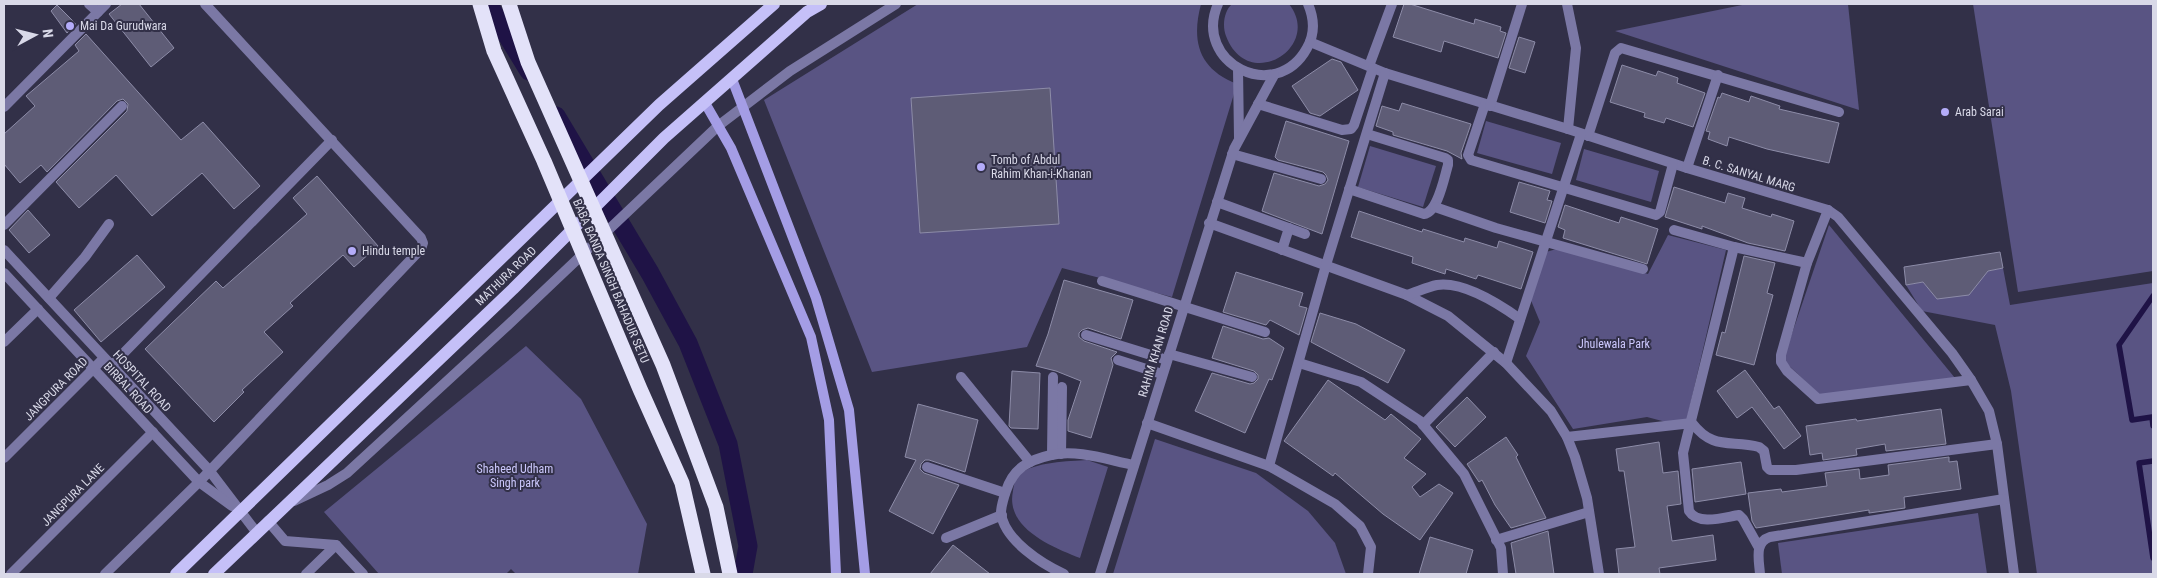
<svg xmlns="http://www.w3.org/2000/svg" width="2157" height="578" font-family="'Roboto Condensed',sans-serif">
<rect width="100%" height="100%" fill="#323048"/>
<g fill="#595483">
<path d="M918,4H1201C1191,42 1199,69 1237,84L1172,297L1062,268L1027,347L872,372L764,100Z"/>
<path d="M1232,4H1289C1323,47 1248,94 1226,36C1222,26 1224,11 1232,4Z"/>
<polygon points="1747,4 1848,4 1859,110 1615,31"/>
<polygon points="1973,4 2153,4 2153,271 2018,292"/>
<polygon points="1486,121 1561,143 1552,174 1477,153"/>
<polygon points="1370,146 1436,166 1423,207 1358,187"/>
<polygon points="1584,149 1659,171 1651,202 1576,180"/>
<polygon points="1829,225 1955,378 1820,395 1783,360"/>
<polygon points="1668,235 1726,250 1685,427 1647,417 1573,429 1526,356 1540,322 1530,298 1546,252 1560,248 1648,274"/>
<polygon points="2003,268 2010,305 2153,283 2153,574 2037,574 2011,391 1995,325 1922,311 1906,285 1923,282 1938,299 1988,271"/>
<polygon points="526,346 581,399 647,524 638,574 516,574 511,569 506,574 379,574 324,512"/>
<polygon points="1155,439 1256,473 1308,511 1335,543 1346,574 1113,574"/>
<path d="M1087,460L1108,467L1080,558C1052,547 1005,528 1013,491C1014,485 1015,478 1020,474C1034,462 1069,461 1087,460Z"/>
<polygon points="1978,513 1987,574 1782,574 1778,543"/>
</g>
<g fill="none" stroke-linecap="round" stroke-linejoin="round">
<g stroke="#1f1346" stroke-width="5.5">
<polyline points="2153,296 2119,345 2132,420 2152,417 2153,426"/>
<polyline points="2153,461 2139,463 2153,558"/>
</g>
<g stroke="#1f1346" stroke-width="19">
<polyline points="488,4 529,71"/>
<polyline points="556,116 650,273 688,343 728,444 748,546 743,574"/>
</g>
</g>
<g fill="#5e5c76" stroke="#8d8ca8">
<polygon points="122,4 139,4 174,48 151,67 109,14"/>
<polygon points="1404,4 1410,4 1474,24 1475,19 1501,27 1500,31 1506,33 1498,58 1444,41 1441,52 1393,37"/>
<polygon points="57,5 76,24 67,33 51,11"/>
<polygon points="86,34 181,140 203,122 260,186 234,209 202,173 152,216 116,175 79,208 56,182 127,111 128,104 123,99 117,101 47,172 41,165 20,183 4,164 4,134 35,106 26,96 79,51 75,45"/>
<polygon points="1519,37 1535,42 1525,73 1509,68"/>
<polygon points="1332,59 1341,62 1358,90 1320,116 1310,113 1292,86"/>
<polygon points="1622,65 1656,76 1658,71 1678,78 1677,83 1705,93 1693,127 1666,118 1664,123 1644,117 1645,113 1610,102"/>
<polygon points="1050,88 1059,224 920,233 911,98"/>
<polygon points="1722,93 1749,102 1751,96 1780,106 1779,109 1839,123 1829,163 1767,149 1729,137 1727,146 1708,139 1710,132 1706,131 1718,97 1720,98"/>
<polygon points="1402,103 1471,124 1461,153 1462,159 1447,151 1393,135 1393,132 1376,126 1382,106 1399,111"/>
<polygon points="1286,121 1349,141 1322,234 1262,211 1274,173 1319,186 1325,184 1328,180 1326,175 1323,172 1278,160 1275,157"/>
<polygon points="317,176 378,246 354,267 343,255 290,303 293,306 264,332 283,352 242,390 244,392 214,422 145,349 216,281 223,288 307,214 293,198"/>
<polygon points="1519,182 1550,191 1547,200 1552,201 1545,223 1510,212"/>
<polygon points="1674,187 1725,203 1728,193 1745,198 1742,208 1771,217 1772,214 1794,221 1785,251 1748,243 1702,226 1702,229 1665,217"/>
<polygon points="1565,205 1619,223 1621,217 1658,229 1647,264 1563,238 1565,230 1558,227"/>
<polygon points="28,210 50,235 29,253 9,230"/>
<polygon points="1359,211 1422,232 1423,229 1464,242 1465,238 1497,248 1499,241 1533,252 1521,289 1478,275 1476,279 1446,269 1445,274 1412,263 1413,257 1351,237"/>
<polygon points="2000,252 2003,268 1988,271 1969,295 1937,299 1923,282 1906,285 1904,267"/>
<polygon points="137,255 165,287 101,342 74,310"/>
<polygon points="1744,256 1775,263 1767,293 1773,295 1754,365 1716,355 1722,332 1725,333"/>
<polygon points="1236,272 1303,293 1299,306 1307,308 1299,335 1270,320 1266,325 1223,312"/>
<polygon points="1064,280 1133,300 1121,339 1088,328 1082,330 1079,333 1079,337 1084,341 1117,352 1111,358 1113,365 1091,438 1068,431 1068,420 1081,381 1056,371 1036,366 1048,334"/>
<polygon points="1320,313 1356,324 1405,350 1388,383 1311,342"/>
<polygon points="1223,326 1263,339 1269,338 1284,348 1272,380 1269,379 1245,433 1195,411 1212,373 1250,384 1254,383 1258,379 1258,375 1254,371 1212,358"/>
<polygon points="1745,370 1774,409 1779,406 1801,436 1784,449 1752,407 1737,418 1717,391"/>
<polygon points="1012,371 1040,373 1038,429 1011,428 1009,426"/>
<polygon points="1328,380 1385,420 1391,414 1421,439 1404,458 1426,474 1412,487 1420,497 1439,484 1453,493 1420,540 1383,514 1335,473 1333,476 1284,441"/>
<polygon points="1467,397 1486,417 1455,447 1436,427"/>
<polygon points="918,404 978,420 965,472 929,460 925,460 921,464 920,469 924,473 959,485 933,534 889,511 916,460 905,457"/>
<polygon points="1941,409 1946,444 1886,451 1885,444 1856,449 1857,455 1823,460 1822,453 1810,455 1806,426 1856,419 1857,421"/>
<polygon points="1506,437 1518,455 1516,457 1546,518 1511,528 1495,505 1482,480 1479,482 1467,464"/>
<polygon points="1659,442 1663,473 1678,471 1681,504 1667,506 1672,541 1713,535 1716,560 1659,568 1660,574 1619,574 1616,549 1635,547 1624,471 1619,471 1616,449"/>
<polygon points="1949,457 1949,462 1957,461 1961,489 1904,497 1905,508 1869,513 1869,510 1756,528 1752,521 1748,493 1781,489 1782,492 1827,486 1825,473 1859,469 1860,479 1889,475 1888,465"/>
<polygon points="1741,462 1746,494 1695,502 1692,469"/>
<polygon points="1548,531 1554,574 1516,574 1511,543"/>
<polygon points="1430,537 1473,550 1466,574 1419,574"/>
<polygon points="953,545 990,574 930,574"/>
</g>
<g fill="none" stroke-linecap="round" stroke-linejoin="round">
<g stroke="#7b78a5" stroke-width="10">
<polyline points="89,4 98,12"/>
<path d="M1218,4C1192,63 1276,105 1307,48C1315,34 1314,18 1308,4"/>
<polyline points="1567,4 1576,48 1568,129"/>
<polyline points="1310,42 1385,73 1568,129 1687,168 1828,210 1838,217 1952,353 1971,380 1989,411 1997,444 2014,574"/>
<polyline points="1369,66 1392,4"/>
<polyline points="1238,69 1239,138"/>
<polyline points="1258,104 1342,130 1351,129 1354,125 1373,68"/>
<polyline points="1485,104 1468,155 1471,160 1656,215 1660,212 1673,164"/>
<polyline points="1490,106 1522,4"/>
<polyline points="4,107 106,4"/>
<polyline points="1588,136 1615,53 1621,48 1839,112"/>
<polyline points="1232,154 1321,179"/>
<polyline points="1687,168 1718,75"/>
<path d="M1349,189L1424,214C1438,212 1444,178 1448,165V160L1445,158L1367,134"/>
<polyline points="1217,202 1305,234"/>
<polyline points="1435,207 1496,228 1643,269"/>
<polyline points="1828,210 1807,263 1781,355 1781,362 1787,371 1818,399 1971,380"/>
<polyline points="1209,223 1407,295 1448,316 1506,363 1551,411 1567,437 1575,457 1587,498 1599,574"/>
<polyline points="4,225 122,106"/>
<polyline points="1674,230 1734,247 1807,263"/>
<path d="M1734,247L1683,453L1689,511C1698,526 1725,517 1739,515L1743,519L1758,546"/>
<polyline points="4,250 209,470 257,533"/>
<polyline points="1282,250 1289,228"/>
<polyline points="4,273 199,482 232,506"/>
<polyline points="1102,281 1265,332"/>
<path d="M1407,295C1417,292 1427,287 1437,285C1464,281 1499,304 1520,319"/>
<polyline points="49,298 85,257 109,224"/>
<polyline points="1086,335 1167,360"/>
<polyline points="4,342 38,309"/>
<polyline points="1169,354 1252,377"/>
<polyline points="1118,360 1162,374"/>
<polyline points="1299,363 1361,382 1420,421 1464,474 1501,548 1503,574"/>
<polyline points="1506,363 1581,134"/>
<polyline points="111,366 332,140"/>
<polyline points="961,377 1030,462"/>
<polyline points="1147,423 1269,466 1335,504 1360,526 1371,547 1368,574"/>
<polyline points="1423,425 1494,352"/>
<path d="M1567,437L1692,423C1713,450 1729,440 1759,447L1764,451L1767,467L1770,470H1796L1997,444"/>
<polyline points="1061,454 1062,387"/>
<polyline points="1052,455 1053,377"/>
<polyline points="4,458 104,358"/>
<polyline points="1269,466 1326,265 1385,73"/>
<polyline points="927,467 1005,493"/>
<polyline points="294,501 328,485 347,473 507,326 718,126 790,71 896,4"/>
<polyline points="268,521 285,541 336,545 363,574"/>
<polyline points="946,538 1002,515"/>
<polyline points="1496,540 1589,512"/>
<polyline points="11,574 153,432"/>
<polyline points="105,574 199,482 421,249 423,243 421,238 205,4"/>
<polyline points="306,574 336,545"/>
<path d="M1064,574C1042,564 1004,540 1001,513C1001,506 1004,497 1006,491C1013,468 1029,460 1051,455C1077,449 1108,460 1134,465"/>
<polyline points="1100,574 1234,149 1274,75"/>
<path d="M1760,574C1759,560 1754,542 1770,537L2004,499"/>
</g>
<g stroke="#a49de5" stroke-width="10">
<polyline points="732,79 816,298 849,410 865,574"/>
<polyline points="705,103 731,148 811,337 829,420 836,574"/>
</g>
<g stroke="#c5c0f8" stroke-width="12">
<polyline points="176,574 659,105 774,4"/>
<polyline points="214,574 513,289 664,138 807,12 821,4"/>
</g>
<g stroke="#e3e2f9" stroke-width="15">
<polyline points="480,4 494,51 544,161 640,389 682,483 703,574"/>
<polyline points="509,4 528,62 663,365 716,507 730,574"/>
</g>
</g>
<g fill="#b4acf9" stroke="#323048" stroke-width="2">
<circle cx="70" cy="26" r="5"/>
<circle cx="1945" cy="112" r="5"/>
<circle cx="981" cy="167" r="5"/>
<circle cx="352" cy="251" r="5"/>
</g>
<g text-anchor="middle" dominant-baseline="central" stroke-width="4" stroke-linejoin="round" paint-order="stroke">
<g font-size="12" fill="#d9d9e8" stroke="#323048" text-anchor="start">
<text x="80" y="26">Mai Da Gurudwara</text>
<text x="1955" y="112">Arab Sarai</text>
<text x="991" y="160">Tomb of Abdul<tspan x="991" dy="14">Rahim Khan-i-Khanan</tspan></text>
<text x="362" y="251">Hindu temple</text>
</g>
<g font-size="12" fill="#d9d9e8" stroke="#323048">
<text transform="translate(1749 174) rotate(17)">B. C. SANYAL MARG</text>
<text transform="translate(506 276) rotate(-44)">MATHURA ROAD</text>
<text transform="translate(611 281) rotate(67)">BABA BANDA SINGH BAHADUR SETU</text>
<text transform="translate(1156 352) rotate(-73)">RAHIM KHAN ROAD</text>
<text transform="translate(142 381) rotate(47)">HOSPITAL ROAD</text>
<text transform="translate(128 388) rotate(47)">BIRBAL ROAD</text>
<text transform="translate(56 389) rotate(-45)">JANGPURA ROAD</text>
<text transform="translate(73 495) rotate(-45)">JANGPURA LANE</text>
</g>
<g font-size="12" fill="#ccc8fd" stroke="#323048">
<text x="1614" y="344">Jhulewala Park</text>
<text x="515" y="469">Shaheed Udham<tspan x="515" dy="14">Singh park</tspan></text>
</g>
</g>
<rect width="2157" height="578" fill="none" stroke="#d9d9e8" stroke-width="10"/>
<g transform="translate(35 35) rotate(83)" stroke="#323048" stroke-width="4" paint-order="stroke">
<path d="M0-4L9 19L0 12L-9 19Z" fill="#d9d9e8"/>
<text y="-8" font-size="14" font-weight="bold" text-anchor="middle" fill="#d9d9e8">N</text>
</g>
</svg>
